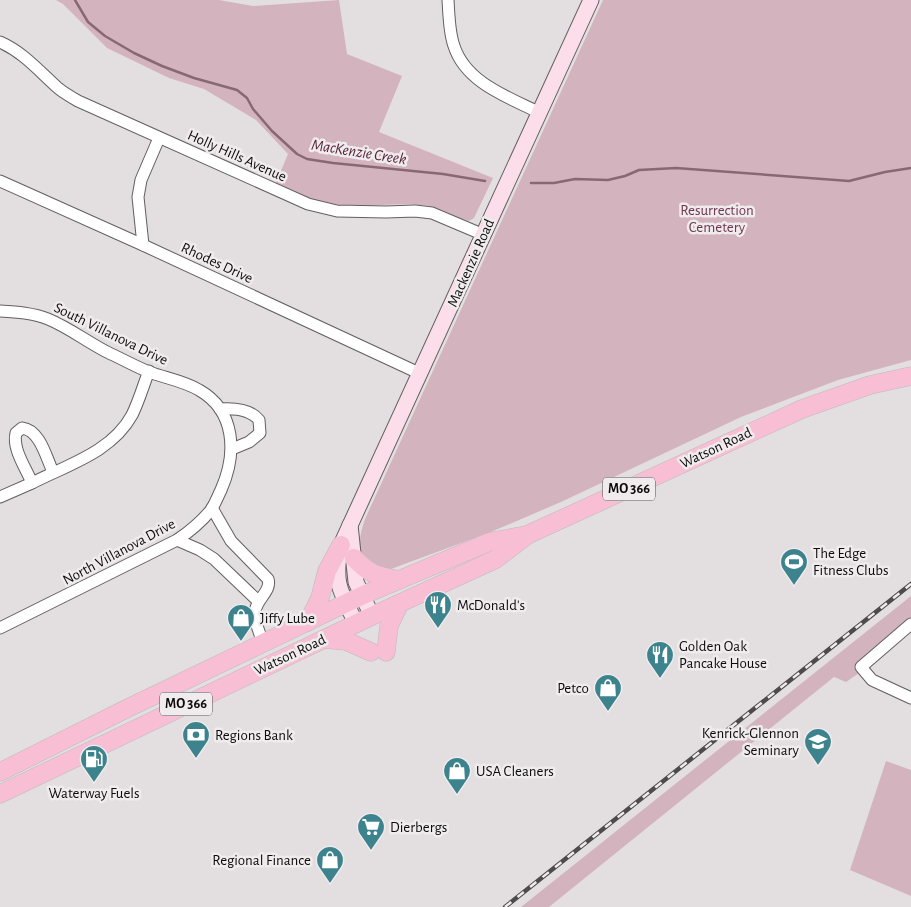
<svg xmlns="http://www.w3.org/2000/svg" width="911" height="907" font-family="'Alegreya Sans',sans-serif">
<rect width="100%" height="100%" fill="#e3dfe0"/>
<g fill="#d3b4be">
<path d="M56,0H219L253,6L339,0L347,54L402,76L379,132L493,178L474,218L469,221C455,218 443,209 429,206C400,201 370,208 341,205C318,204 296,194 275,185L288,154L256,120L204,89L169,78L107,48L63,4Z"/>
<path d="M603,0H911V360L838,380L741,417L561,502L491,532L391,569H380L362,559C358,544 360,533 365,519Z"/>
<polygon points="911,596 911,620 854,667 859,673 846,682 834,677 549,907 521,907"/>
<polygon points="886,761 911,770 911,896 850,870"/>
</g>
<g fill="none" stroke-linecap="round" stroke-linejoin="round">
<g stroke="#886973" stroke-width="2.5">
<polyline points="75,0 88,22 105,36 134,53 162,66 194,78 237,90 247,98 253,109 272,131 297,154 307,159 333,163 443,174 485,181"/>
<polyline points="531,183 554,183 575,179 608,180 625,176 639,170 676,168 849,181 885,172 911,168"/>
</g>
<defs>
<g id="street">
<path d="M448,0C449,15 449,32 454,46C466,83 508,97 540,113"/>
<path d="M0,42C23,52 39,71 58,88C64,93 71,97 78,101L308,204L337,211L386,212L415,211L432,213L484,235"/>
<polyline points="0,181 143,245 421,374"/>
<polyline points="143,245 138,197 141,180 159,138"/>
<path d="M0,311C17,312 33,313 48,319C70,328 90,344 111,354C124,360 137,367 149,372C165,378 184,381 199,390C236,411 237,454 221,490C218,496 215,504 211,510C201,522 189,532 177,540L0,628"/>
<path d="M220,409C233,408 250,409 259,420L260,433L249,442L232,449"/>
<path d="M53,472C46,457 40,430 22,428L16,433C12,449 26,468 32,483C67,465 112,452 132,415C139,401 143,386 149,371"/>
<polyline points="0,497 32,483"/>
<path d="M212,508L231,541L268,579C272,591 256,599 255,612C254,622 260,633 263,643"/>
<polyline points="177,540 200,550 214,559 258,601"/>
<polyline points="911,624 861,667 872,680 911,698"/>
</g>
<g id="secondary">
<polyline points="350,525 356,582 372,616"/>
<path d="M356,623C340,591 333,582 341,545L591,0"/>
</g>
<g id="primary">
<path d="M354,558C369,574 377,576 399,580"/>
<polyline points="308,622 320,598 327,571 341,545"/>
<polyline points="325,639 346,641 371,652"/>
<polyline points="386,652 389,626 399,605"/>
<polyline points="0,772 128,708 361,596 489,542 527,535 802,409 870,385 911,376"/>
<polyline points="0,794 372,616 496,559 525,537"/>
</g>
</defs>
<use href="#street" stroke="#635f60" stroke-width="13"/>
<use href="#secondary" stroke="#635f60" stroke-width="17"/>
<use href="#primary" stroke="#bbb" stroke-width="19"/>
<use href="#street" stroke="#fff" stroke-width="11"/>
<use href="#secondary" stroke="#fbdee9" stroke-width="15"/>
<use href="#primary" stroke="#f8bed3" stroke-width="18"/>
<defs>
<polyline id="rail" points="505,907 911,584"/>
</defs>
<use href="#rail" stroke="#4e4b4c" stroke-width="4.5"/>
<use href="#rail" stroke="#f0eced" stroke-width="2.5" stroke-dasharray="8" stroke-linecap="butt"/>
</g>
<defs>
<symbol id="stadium-pin" viewBox="-11 -11 22 30"><path d="M0 17L-7.5 6A9.5 9.5 0 1 1 7.5 6Z" fill="#3c838d" stroke="#f0eced"/><path d="M0-5a6.5 5 0 1 0 0 10a6.5 5 0 1 0 0-10ZM-3.5-1.8h7v3.6h-7Z" fill="#fff"/></symbol>
<symbol id="restaurant-pin" viewBox="-11 -11 22 30"><path d="M0 17L-7.5 6A9.5 9.5 0 1 1 7.5 6Z" fill="#3c838d" stroke="#f0eced"/><path d="M-5-6h1v4h1v-4h1v4h1v-4h1v5L-1.5 .5V6h-2V.5L-5-1ZM5-6V6H3V1.5H1.5Q1.5-4 5-6Z" fill="#fff"/></symbol>
<symbol id="shop-pin" viewBox="-11 -11 22 30"><path d="M0 17L-7.5 6A9.5 9.5 0 1 1 7.5 6Z" fill="#3c838d" stroke="#f0eced"/><path d="M-5-2.5h2.3a2.7 3.5 0 0 1 5.4 0H5L5.5 6h-11ZM-1.5-2.5h3a1.5 2.3 0 0 0-3 0Z" fill="#fff"/></symbol>
<symbol id="bank-pin" viewBox="-11 -11 22 30"><path d="M0 17L-7.5 6A9.5 9.5 0 1 1 7.5 6Z" fill="#3c838d" stroke="#f0eced"/><path d="M-6-4H6V4H-6ZM0-2.3a2.3 2.3 0 1 0 0 4.6a2.3 2.3 0 1 0 0-4.6Z" fill="#fff"/></symbol>
<symbol id="school-pin" viewBox="-11 -11 22 30"><path d="M0 17L-7.5 6A9.5 9.5 0 1 1 7.5 6Z" fill="#3c838d" stroke="#f0eced"/><path d="M0-5L7-2L0 1L-7-2ZM-4 1L0 2.5L4 1V4Q0 6-4 4Z" fill="#fff"/></symbol>
<symbol id="fuel-pin" viewBox="-11 -11 22 30"><path d="M0 17L-7.5 6A9.5 9.5 0 1 1 7.5 6Z" fill="#3c838d" stroke="#f0eced"/><path d="M-5.5-6h7V0h2V4h1.3V-2.5L3-4.5l.8-.8L6-3V5H2.5V1h-1V6h-7ZM-4.2-4.7v3.2H.2V-4.7Z" fill="#fff"/></symbol>
<symbol id="supermarket-pin" viewBox="-11 -11 22 30"><path d="M0 17L-7.5 6A9.5 9.5 0 1 1 7.5 6Z" fill="#3c838d" stroke="#f0eced"/><path d="M-6-5.5h2.5l.6 2H6L4.5 2H-2.5L-4.4-4H-6ZM-1.5 3.2a1.3 1.3 0 1 0 .1 0ZM3 3.2a1.3 1.3 0 1 0 .1 0Z" fill="#fff"/></symbol>
</defs>
<g fill-rule="evenodd">
<use href="#stadium-pin" x="778" y="546" width="32" height="43"/>
<use href="#restaurant-pin" x="422" y="589" width="32" height="43"/>
<use href="#shop-pin" x="225" y="602" width="32" height="43"/>
<use href="#restaurant-pin" x="644" y="639" width="32" height="43"/>
<use href="#shop-pin" x="592" y="672" width="32" height="43"/>
<use href="#bank-pin" x="180" y="719" width="32" height="43"/>
<use href="#school-pin" x="802" y="726" width="32" height="43"/>
<use href="#fuel-pin" x="78" y="743" width="32" height="43"/>
<use href="#shop-pin" x="441" y="755" width="32" height="43"/>
<use href="#supermarket-pin" x="355" y="811" width="32" height="43"/>
<use href="#shop-pin" x="314" y="844" width="32" height="43"/>
</g>
<g text-anchor="middle" dominant-baseline="central" stroke-width="5" stroke-linejoin="round" paint-order="stroke">
<g fill="#f0eced" stroke="#514e50" stroke-width="1">
<rect x="603" y="477.5" width="52" height="23" rx="4"/>
<rect x="160" y="692.5" width="52" height="23" rx="4"/>
</g>
<g font-size="14" font-weight="bold" fill="#0d0b0c">
<text x="629" y="489">MO 366</text>
<text x="186" y="704">MO 366</text>
</g>
<g font-size="15" fill="#0d0b0c" stroke="#f0eced">
<text transform="translate(237 156) rotate(24)">Holly Hills Avenue</text>
<text transform="translate(217 263) rotate(25)">Rhodes Drive</text>
<text transform="translate(471 263) rotate(-66)">Mackenzie Road</text>
<text transform="translate(111 334) rotate(26)">South Villanova Drive</text>
<text transform="translate(716 448) rotate(-25)">Watson Road</text>
<text transform="translate(119 552) rotate(-28)">North Villanova Drive</text>
<text transform="translate(290 655) rotate(-25)">Watson Road</text>
</g>
<g font-size="15" fill="#6f364c" stroke="#f0eced">
<text x="717" y="210">Resurrection<tspan x="717" dy="17">Cemetery</tspan></text>
</g>
<g font-size="15" fill="#0d0b0c" stroke="#f0eced" text-anchor="start">
<text x="813" y="553">The Edge<tspan x="813" dy="17">Fitness Clubs</tspan></text>
<text x="457" y="605">McDonald's</text>
<text x="260" y="618">Jiffy Lube</text>
<text x="679" y="646">Golden Oak<tspan x="679" dy="17">Pancake House</tspan></text>
<text x="589" y="688" text-anchor="end">Petco</text>
<text x="799" y="733" text-anchor="end">Kenrick-Glennon<tspan x="799" dy="17">Seminary</tspan></text>
<text x="215" y="735">Regions Bank</text>
<text x="476" y="771">USA Cleaners</text>
<text x="94" y="793" text-anchor="middle">Waterway Fuels</text>
<text x="390" y="827">Dierbergs</text>
<text x="311" y="860" text-anchor="end">Regional Finance</text>
</g>
<g font-size="16" font-style="italic" fill="#572037" stroke="#f0eced">
<text transform="translate(359 152) rotate(9)">MacKenzie Creek</text>
</g>
</g>
</svg>
